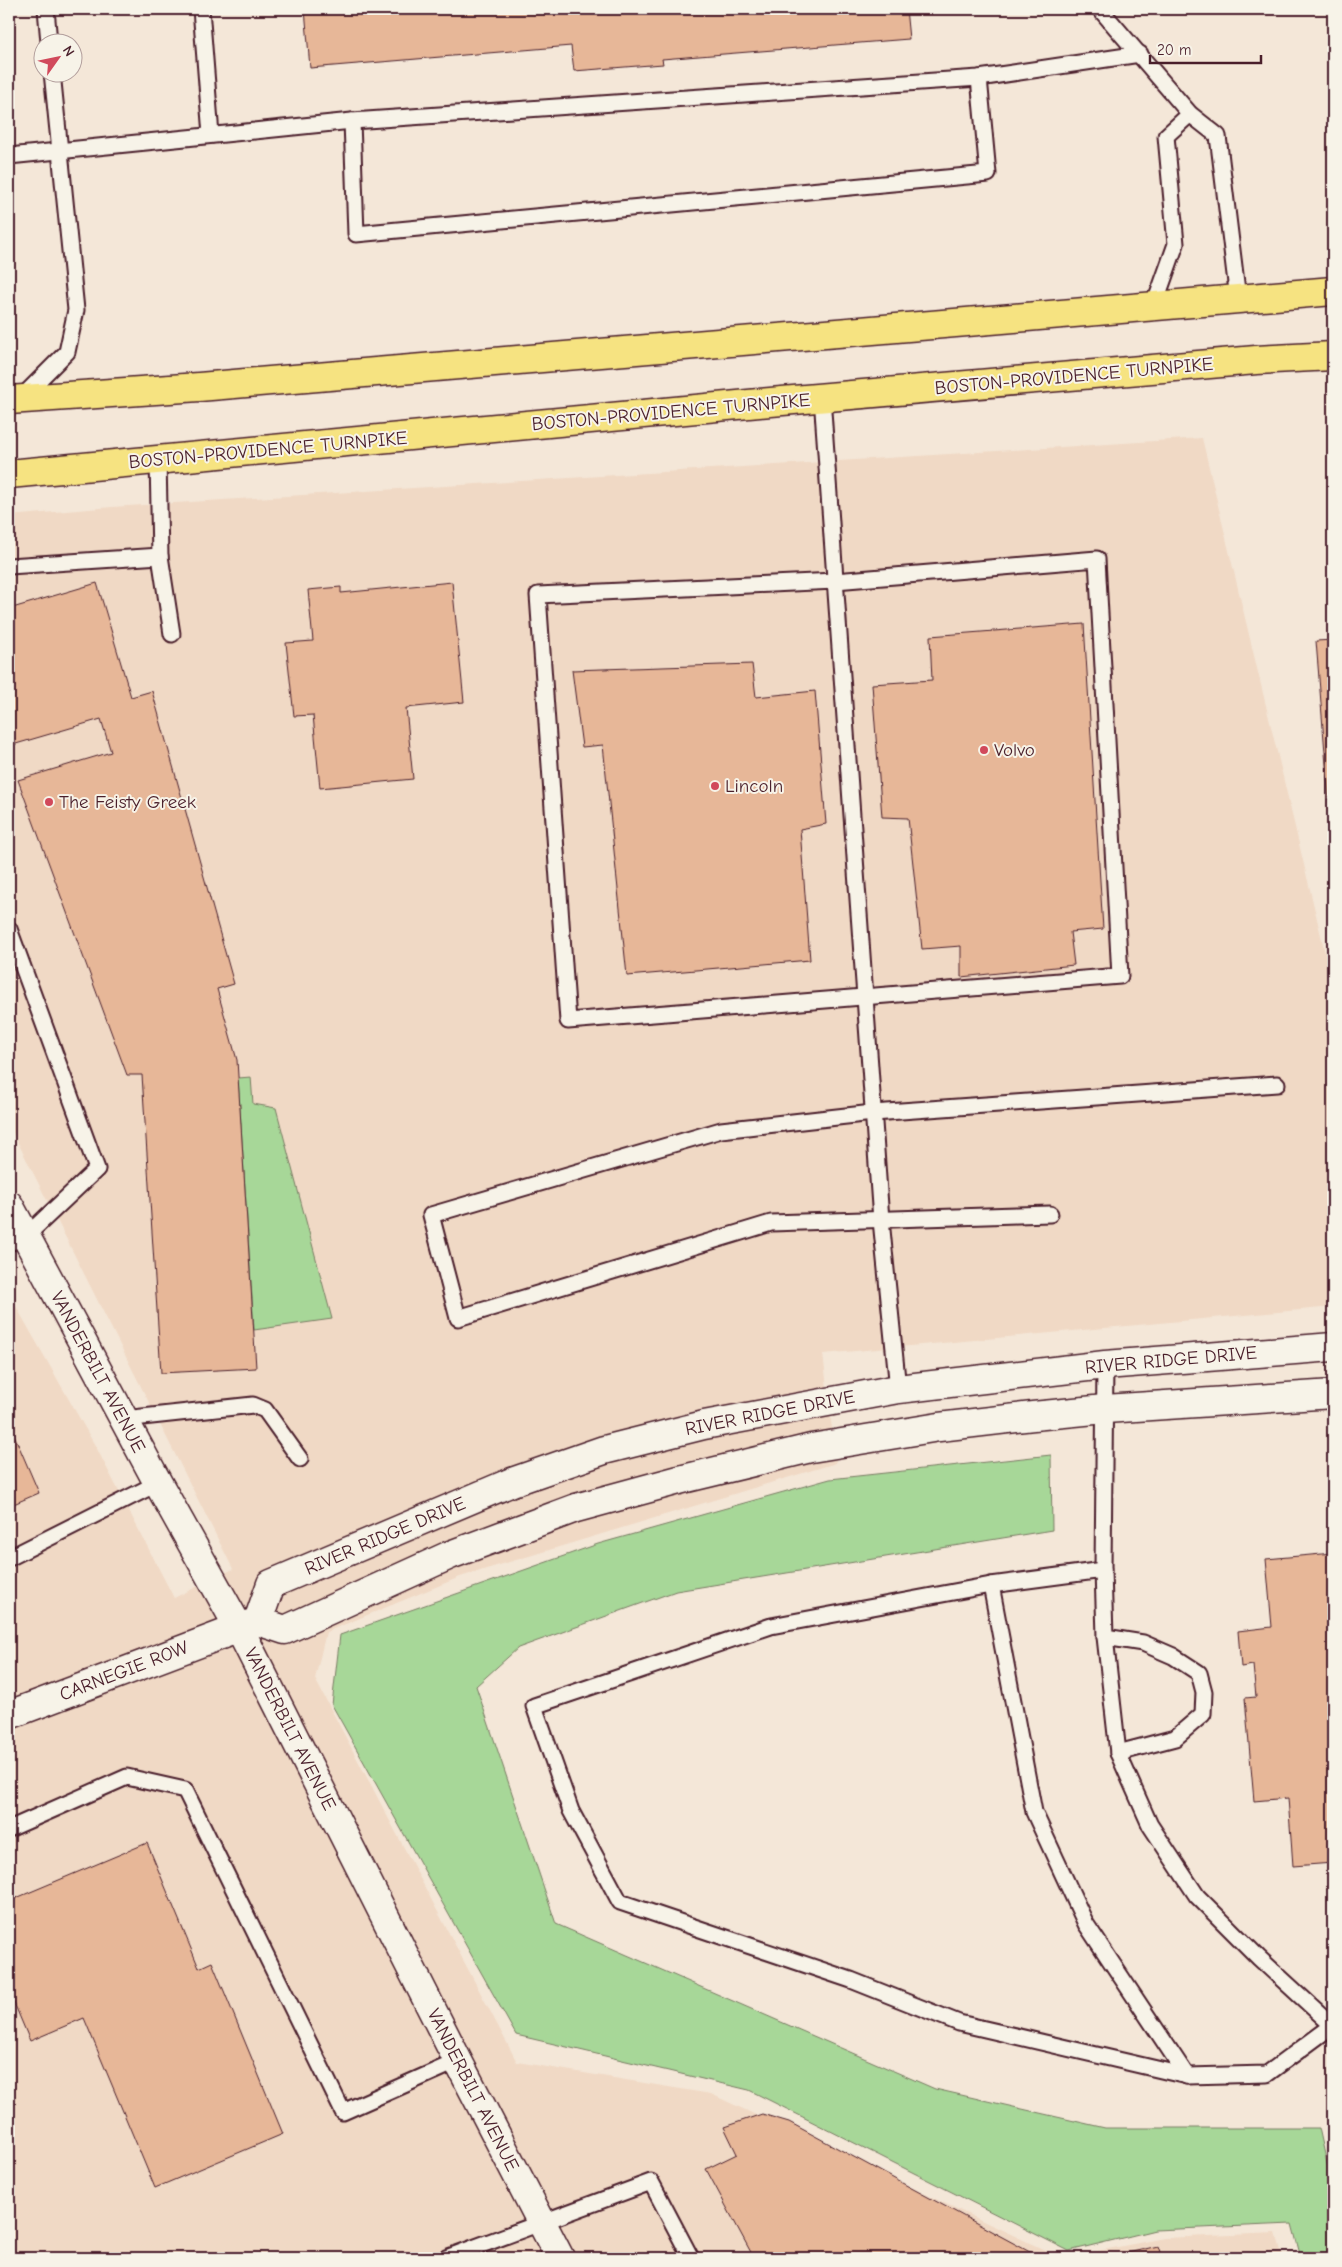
<svg xmlns="http://www.w3.org/2000/svg" width="1342" height="2267" font-family="'Comic Neue',sans-serif">
<rect width="100%" height="100%" fill="#f4e7d8"/>
<filter id="ink" filterUnits="userSpaceOnUse"><feTurbulence type="fractalNoise" baseFrequency=".02" numOctaves="2"/><feDisplacementMap in="SourceGraphic" scale="10" xChannelSelector="R" yChannelSelector="G"/><feConvolveMatrix kernelMatrix="1 2 1 2 8 2 1 2 1" color-interpolation-filters="sRGB"/></filter>
<g filter="url(#ink)">
<polygon fill="#f0d9c5" points="1202,438 1333,986 1333,1307 823,1354 836,1463 460,1577 326,1632 315,1679 517,2062 711,2094 1062,2258 1164,2238 1276,2233 1283,2258 9,2258 9,1294 97,1449 174,1598 233,1569 9,1125 9,516 112,507"/>
<g fill="#a7d798" stroke="#787b62">
<polygon points="251,1077 253,1104 276,1108 332,1319 254,1330 238,1078"/>
<polygon points="1051,1455 1052,1530 676,1591 518,1648 476,1686 556,1924 935,2089 1105,2128 1319,2128 1333,2190 1333,2258 1301,2258 1292,2224 1155,2230 1069,2251 749,2090 516,2035 332,1705 340,1635 598,1544 830,1479"/>
</g>
<g fill="#e7b798" stroke="#4a1f2b">
<polygon points="305,9 906,9 909,39 662,59 663,64 574,71 571,46 310,68"/>
<polygon points="452,582 464,702 406,708 413,779 320,788 313,715 294,716 286,643 313,641 308,590 341,587 341,593"/>
<polygon points="97,583 131,697 152,691 234,984 217,989 237,1060 256,1368 161,1373 142,1075 127,1075 18,780 111,752 101,719 9,746 9,609"/>
<polygon points="1084,624 1103,929 1070,932 1074,965 961,977 961,946 922,949 908,818 882,817 872,684 932,680 930,636"/>
<polygon points="1333,640 1333,852 1316,641"/>
<polygon points="752,664 756,697 815,691 826,824 800,829 810,960 627,976 603,745 582,747 572,670"/>
<polygon points="9,1423 39,1493 9,1506"/>
<polygon points="1333,1553 1333,1863 1293,1866 1288,1798 1254,1801 1245,1698 1256,1697 1253,1665 1241,1667 1238,1631 1272,1627 1266,1559"/>
<polygon points="147,1843 199,1968 212,1962 283,2134 155,2188 84,2018 30,2041 9,1991 9,1901"/>
<polygon points="762,2114 789,2122 1041,2258 754,2258 706,2169 737,2154 724,2127"/>
<polygon points="1158,2246 1162,2258 1106,2258"/>
</g>
<g fill="none" stroke-linecap="round" stroke-linejoin="round">
<defs>
<g id="service">
<polyline points="46,9 49,42"/>
<polyline points="201,9 211,135"/>
<polyline points="1100,9 1190,114 1218,136 1238,299"/>
<polyline points="352,121 356,234 988,174 979,78"/>
<polyline points="9,156 352,121 979,78 1140,54"/>
<polyline points="1154,306 1176,244 1166,136 1190,114"/>
<polyline points="822,397 881,1220 898,1389"/>
<polyline points="20,399 67,352 76,310 52,72"/>
<polyline points="160,556 172,634"/>
<polygon points="1097,559 1120,976 568,1021 538,595 835,581"/>
<polyline points="9,566 160,556 158,460"/>
<polyline points="9,929 97,1169 25,1237 9,1243"/>
<polyline points="1050,1214 771,1223 458,1318 431,1215 721,1130 873,1113 1277,1084"/>
<polyline points="1105,1365 1103,1570 1105,1637 1143,1643 1173,1656 1199,1673 1204,1692 1203,1714 1175,1738 1118,1753 1150,1825 1197,1896 1259,1958 1333,2026"/>
<polyline points="124,1419 253,1405 265,1410 300,1459"/>
<polyline points="9,1558 158,1483"/>
<polyline points="1103,1570 991,1585 1034,1812 1086,1924 1187,2076 1267,2074 1332,2026 1333,2030"/>
<polyline points="991,1585 771,1626 534,1706 571,1811 620,1902 851,1980 959,2023 1187,2076"/>
<polyline points="1105,1637 1118,1753"/>
<polyline points="9,1829 127,1777 185,1790 343,2112 458,2061"/>
<polyline points="446,2258 651,2182 691,2258"/>
</g>
<g id="minor">
<polyline points="9,1205 158,1483 239,1628 458,2061 560,2258"/>
<polyline points="258,1621 271,1584 512,1482 604,1450 704,1425 898,1389 1105,1365 1333,1347"/>
<polyline points="9,1715 258,1621 285,1630 450,1555 576,1508 679,1480 811,1448 939,1427 1033,1416 1105,1409 1333,1394"/>
</g>
<g id="primary">
<polyline points="9,400 199,387 1333,291"/>
<polyline points="9,474 759,403 1256,360 1333,356"/>
</g>
</defs>
<use href="#service" stroke="#4a1f2b" stroke-width="19"/>
<use href="#minor" stroke="#4a1f2b" stroke-width="31"/>
<use href="#primary" stroke="#4a1f2b" stroke-width="31"/>
<use href="#service" stroke="#f7f3e8" stroke-width="15"/>
<use href="#minor" stroke="#f7f3e8" stroke-width="28"/>
<use href="#primary" stroke="#f6e381" stroke-width="28"/>
</g>
</g>
<g fill="#d1495b" stroke="#f7f3e8" stroke-width="2">
<circle cx="984" cy="750" r="5"/>
<circle cx="715" cy="786" r="5"/>
<circle cx="49" cy="802" r="5"/>
</g>
<g text-anchor="middle" dominant-baseline="central" stroke-width="4" stroke-linejoin="round" paint-order="stroke">
<g font-size="19" fill="#4a1f2b" stroke="#f7f3e8">
<text transform="translate(1074 376) rotate(-5)">BOSTON-PROVIDENCE TURNPIKE</text>
<text transform="translate(671 412) rotate(-5)">BOSTON-PROVIDENCE TURNPIKE</text>
<text transform="translate(268 450) rotate(-5)">BOSTON-PROVIDENCE TURNPIKE</text>
<text transform="translate(1171 1360) rotate(-5)">RIVER RIDGE DRIVE</text>
<text transform="translate(98 1372) rotate(62)">VANDERBILT AVENUE</text>
<text transform="translate(770 1413) rotate(-11)">RIVER RIDGE DRIVE</text>
<text transform="translate(385 1536) rotate(-23)">RIVER RIDGE DRIVE</text>
<text transform="translate(124 1671) rotate(-21)">CARNEGIE ROW</text>
<text transform="translate(290 1729) rotate(63)">VANDERBILT AVENUE</text>
<text transform="translate(473 2090) rotate(63)">VANDERBILT AVENUE</text>
</g>
<g font-size="19" fill="#4a1f2b" stroke="#f7f3e8" text-anchor="start">
<text x="994" y="750">Volvo</text>
<text x="725" y="786">Lincoln</text>
<text x="59" y="802">The Feisty Greek</text>
</g>
</g>
<rect width="1342" height="2267" fill="none" stroke="#f7f3e8" stroke-width="30"/>
<rect x="15" y="15" width="1312" height="2237" fill="none" stroke="#4a1f2b" stroke-width="2" filter="url(#ink)"/>
<g transform="translate(58 58) rotate(57)"><circle r="24" fill="#f7f3e8" stroke="#b29e9c"/>
<path d="M0-4L9 19L0 12L-9 19Z" fill="#d1495b"/>
<text y="-8" font-size="14" font-weight="bold" text-anchor="middle" fill="#4a1f2b">N</text>
</g>
<path d="M1150 55v8h111v-8" fill="none" stroke="#4a1f2b" stroke-width="2.5"/>
<text x="1157" y="55" font-size="15" fill="#4a1f2b" stroke="#f7f3e8" stroke-width="4" paint-order="stroke">20 m</text>
</svg>
